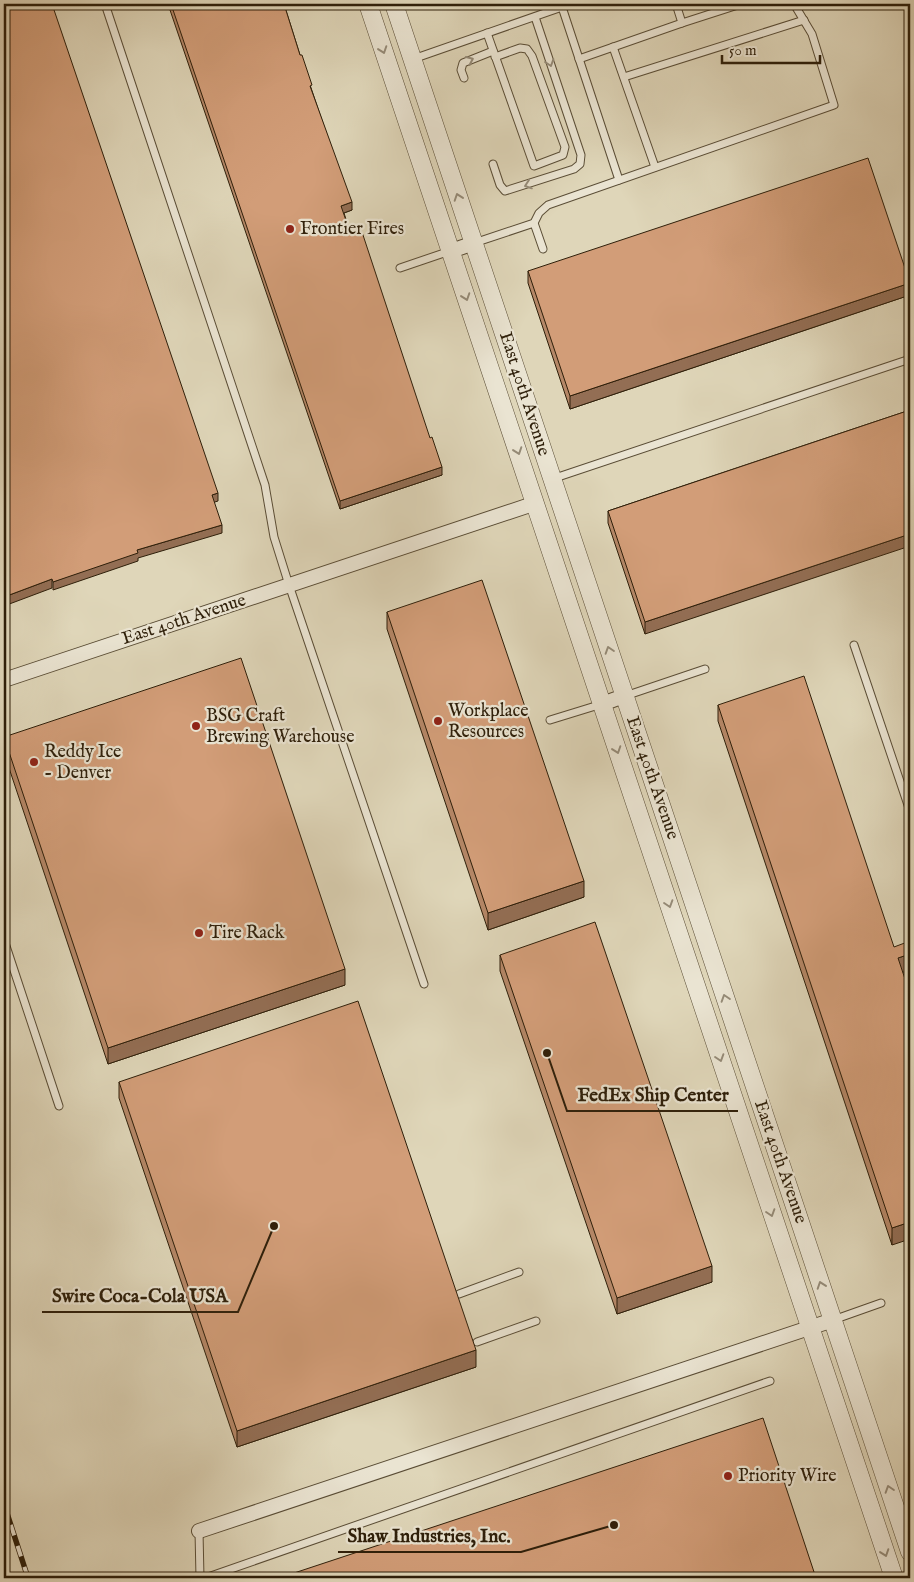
<svg xmlns="http://www.w3.org/2000/svg" width="914" height="1582" font-family="'IM FELL English',serif">
<rect width="100%" height="100%" fill="#dfd6b9"/>
<filter id="stains"><feTurbulence type="fractalNoise" baseFrequency=".004" numOctaves="4"/><feColorMatrix values="0 0 0 0 .2 0 0 0 0 .09 0 0 0 0 .02 0 0 0 .5 -.17"/></filter>
<radialGradient id="worn" r=".72"><stop offset=".6" stop-color="#630" stop-opacity="0"/><stop offset="1" stop-color="#630" stop-opacity=".3"/></radialGradient>
<g fill="none" stroke-linecap="round" stroke-linejoin="round">
<defs>
<g id="service">
<polyline points="105,4 265,485 274,537 289,585 424,984"/>
<polyline points="561,4 619,180"/>
<polyline points="682,23 741,4"/>
<polyline points="487,33 534,166 563,155 565,147 532,56 527,49 520,48 495,57"/>
<polyline points="613,47 655,167"/>
<polyline points="413,59 562,7"/>
<polyline points="579,59 682,23 676,4"/>
<polyline points="624,77 804,20"/>
<polyline points="464,78 461,70 463,63 493,51"/>
<polyline points="493,164 500,185 505,191 574,169 580,164 581,155 535,17"/>
<polyline points="534,223 543,249"/>
<polyline points="474,243 534,223 539,213 548,205 834,105 812,34 794,4"/>
<polyline points="400,268 450,251"/>
<polyline points="552,479 910,359"/>
<polyline points="854,645 910,811"/>
<polyline points="625,696 705,669"/>
<polyline points="550,720 602,704"/>
<polyline points="4,940 59,1106"/>
<polyline points="459,1294 519,1272"/>
<polyline points="833,1320 881,1303"/>
<polyline points="477,1342 536,1321"/>
<polyline points="199,1531 200,1578"/>
<polyline points="205,1578 770,1381"/>
</g>
<g id="minor">
<polyline points="451,251 474,243"/>
<polyline points="4,680 536,503"/>
<polyline points="602,704 624,696"/>
<polyline points="199,1531 833,1320"/>
</g>
<g id="tertiary">
<polyline points="368,4 894,1578"/>
<polyline points="394,4 910,1552"/>
</g>
</defs>
<use href="#service" stroke="#5a4d36" stroke-width="9"/>
<use href="#minor" stroke="#5a4d36" stroke-width="16"/>
<use href="#tertiary" stroke="#5a4d36" stroke-width="19"/>
<use href="#service" stroke="#eae4d2" stroke-width="7"/>
<use href="#minor" stroke="#eae4d2" stroke-width="14"/>
<use href="#tertiary" stroke="#eae4d2" stroke-width="18"/>
<defs>
<polyline id="rail" points="4,1504 28,1578"/>
</defs>
<use href="#rail" stroke="#2e1f0a" stroke-width="5.5"/>
<use href="#rail" stroke="#eae4d2" stroke-width="4" stroke-dasharray="11" stroke-linecap="butt"/>
</g>
<g fill="#b58767" stroke="#2e1f0a">
<polygon points="170,4 284,4 300,55 352,210 344,213 351,235 442,475 340,509 170,10"/>
<polygon points="528,271 910,295 570,409 528,283"/>
<polygon points="910,410 645,634 608,523 608,511"/>
<polygon points="387,612 584,897 488,930 387,629"/>
<polygon points="718,705 903,973 892,1245 718,721"/>
<polygon points="4,737 345,985 108,1064 4,753"/>
<polygon points="500,955 712,1282 617,1314 500,971"/>
<polygon points="119,1082 476,1367 237,1447 119,1098"/>
</g>
<g fill="#936e54" stroke="#2e1f0a">
<polygon points="352,202 352,210 341,214 341,206"/>
<polygon points="910,283 910,295 570,409 570,396"/>
<polygon points="442,467 442,475 340,509 340,501"/>
<polygon points="218,493 218,501 212,503 212,495"/>
<polygon points="222,525 222,533 138,558 138,561 53,590 53,582 137,550"/>
<polygon points="910,534 910,546 645,634 645,622"/>
<polygon points="52,579 52,588 4,606 4,597"/>
<polygon points="584,881 584,897 488,930 488,913"/>
<polygon points="910,954 910,970 898,974 898,958"/>
<polygon points="345,969 345,985 108,1064 108,1048"/>
<polygon points="910,1222 910,1239 892,1245 892,1228"/>
<polygon points="712,1266 712,1282 617,1314 617,1298"/>
<polygon points="476,1350 476,1367 237,1447 237,1431"/>
</g>
<g fill="#d29d78" stroke="#2e1f0a">
<polygon points="4,4 52,4 218,493 212,495 222,525 137,550 138,553 53,582 52,579 4,597"/>
<polygon points="171,4 284,4 300,55 302,55 312,85 310,86 352,202 341,206 351,235 362,232 430,438 432,437 442,467 340,501"/>
<polygon points="868,158 910,283 570,396 528,271"/>
<polygon points="910,410 910,534 645,622 608,511"/>
<polygon points="482,580 584,881 488,913 387,612"/>
<polygon points="241,658 345,969 108,1048 4,737"/>
<polygon points="804,676 894,947 910,941 910,954 898,958 910,994 910,1222 892,1228 718,705"/>
<polygon points="595,922 712,1266 617,1298 500,955"/>
<polygon points="358,1001 476,1350 237,1431 119,1082"/>
<polygon points="763,1418 816,1578 279,1578"/>
</g>
<defs><path id="oneway-chevron" d="M-2-3.5L2.5 0L-2 3.5" fill="none" stroke-width="1.6" stroke-linecap="round" stroke-linejoin="round" transform="scale(1.25)"/></defs>
<g stroke="#958b78">
<use href="#oneway-chevron" transform="translate(383 50) rotate(71)"/>
<use href="#oneway-chevron" transform="translate(470 60) rotate(-25)"/>
<use href="#oneway-chevron" transform="translate(550 63) rotate(72)"/>
<use href="#oneway-chevron" transform="translate(528 185) rotate(161)"/>
<use href="#oneway-chevron" transform="translate(458 197) rotate(-109)"/>
<use href="#oneway-chevron" transform="translate(466 297) rotate(71)"/>
<use href="#oneway-chevron" transform="translate(518 451) rotate(71)"/>
<use href="#oneway-chevron" transform="translate(609 650) rotate(-108)"/>
<use href="#oneway-chevron" transform="translate(617 750) rotate(71)"/>
<use href="#oneway-chevron" transform="translate(669 904) rotate(72)"/>
<use href="#oneway-chevron" transform="translate(725 998) rotate(-108)"/>
<use href="#oneway-chevron" transform="translate(720 1058) rotate(72)"/>
<use href="#oneway-chevron" transform="translate(771 1213) rotate(72)"/>
<use href="#oneway-chevron" transform="translate(821 1285) rotate(-109)"/>
<use href="#oneway-chevron" transform="translate(889 1489) rotate(-108)"/>
<use href="#oneway-chevron" transform="translate(885 1553) rotate(71)"/>
</g>
<g fill="#8f2418" stroke="#eae4d2" stroke-width="2">
<circle cx="290" cy="229" r="5"/>
<circle cx="438" cy="721" r="5"/>
<circle cx="196" cy="726" r="5"/>
<circle cx="34" cy="762" r="5"/>
<circle cx="199" cy="933" r="5"/>
<circle cx="728" cy="1476" r="5"/>
</g>
<g text-anchor="middle" dominant-baseline="central" stroke-width="4.5" stroke-linejoin="round" paint-order="stroke">
<g font-size="18" fill="#2e1f0a" stroke="#eae4d2" text-anchor="start">
<text x="300" y="229">Frontier Fires</text>
<text x="448" y="711">Workplace<tspan x="448" dy="21">Resources</tspan></text>
<text x="206" y="716">BSG Craft<tspan x="206" dy="21">Brewing Warehouse</tspan></text>
<text x="44" y="752">Reddy Ice<tspan x="44" dy="21">- Denver</tspan></text>
<text x="209" y="933">Tire Rack</text>
<text x="738" y="1476">Priority Wire</text>
</g>
<g font-size="18" fill="#2e1f0a" stroke="#eae4d2">
<text transform="translate(524 394) rotate(72)">East 40th Avenue</text>
<text transform="translate(184 620) rotate(-18)">East 40th Avenue</text>
<text transform="translate(652 778) rotate(71)">East 40th Avenue</text>
<text transform="translate(780 1162) rotate(71)">East 40th Avenue</text>
</g>
</g>
<path fill="none" stroke="#2e1f0a" stroke-width="2" d="M547 1053L567 1111H738M274 1226L238 1312H42M614 1525L521 1552H338"/>
<g fill="#2e1f0a" stroke="#eae4d2" stroke-width="2">
<circle cx="547" cy="1053" r="5"/>
<circle cx="274" cy="1226" r="5"/>
<circle cx="614" cy="1525" r="5"/>
</g>
<g font-size="19" text-anchor="middle" font-weight="bold" fill="#2e1f0a" stroke="#eae4d2" stroke-width="4.5" stroke-linejoin="round" paint-order="stroke">
<text x="653" y="1101">FedEx Ship Center</text>
<text x="140" y="1302">Swire Coca-Cola USA</text>
<text x="429" y="1542">Shaw Industries, Inc.</text>
</g>
<rect width="914" height="1582" fill="none" stroke="#dfd6b9" stroke-width="20"/>
<rect x="5" y="5" width="904" height="1572" fill="none" stroke="#2e1f0a" stroke-width="2.5"/>
<rect x="10" y="10" width="894" height="1562" fill="none" stroke="#2e1f0a"/>
<path d="M722 55v8h98v-8" fill="none" stroke="#2e1f0a" stroke-width="2.5"/>
<text x="729" y="55" font-size="15" fill="#2e1f0a" stroke="#eae4d2" stroke-width="4" paint-order="stroke">50 m</text>
<rect width="100%" height="100%" filter="url(#stains)"/>
<rect width="100%" height="100%" fill="url(#worn)"/>
</svg>
